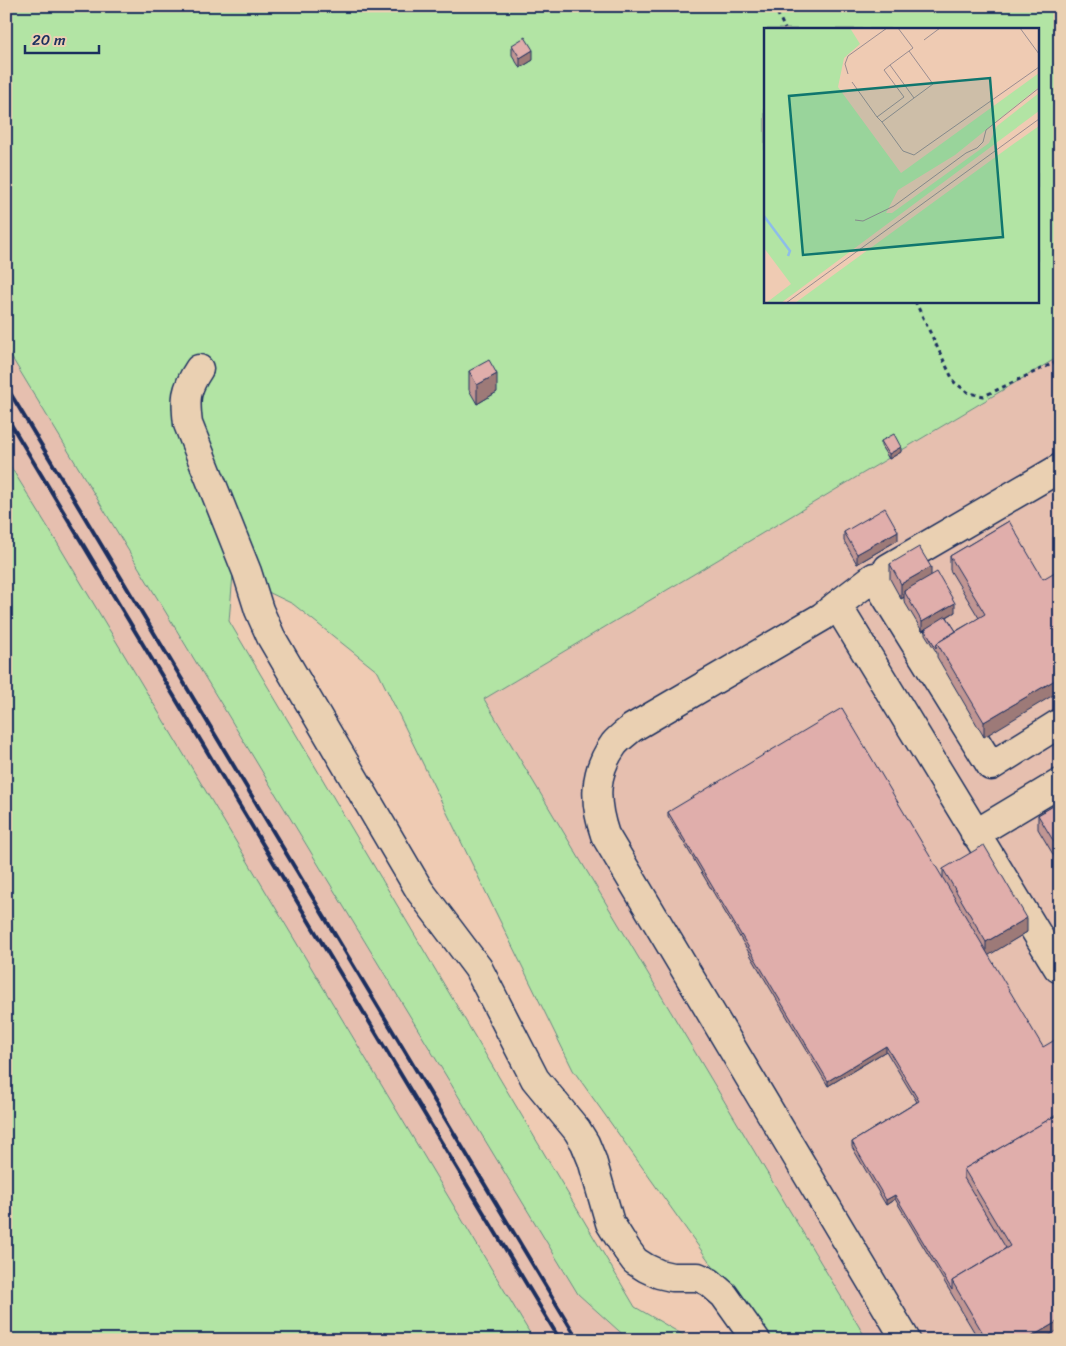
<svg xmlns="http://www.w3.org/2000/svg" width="1066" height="1346" font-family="Sriracha,sans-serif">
<rect width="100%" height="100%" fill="#efcbb3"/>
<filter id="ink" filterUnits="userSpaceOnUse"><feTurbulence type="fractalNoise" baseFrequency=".02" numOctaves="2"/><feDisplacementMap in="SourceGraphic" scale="10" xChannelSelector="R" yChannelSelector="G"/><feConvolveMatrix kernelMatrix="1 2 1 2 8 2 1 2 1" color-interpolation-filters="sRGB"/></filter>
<g filter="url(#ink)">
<g fill="#e6bfaf">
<polygon points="6,348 578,1294 629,1340 534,1340 6,459"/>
<polygon points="1060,356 1060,1340 867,1340 484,699"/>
</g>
<g fill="#b2e4a4" stroke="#668a81" fill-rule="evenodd">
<path d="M6,6H1060V356L484,699L867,1340H763L726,1285L573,1070L378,672L293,604L233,575L229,621L635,1307L692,1340H629L578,1294L6,348ZM765,29H1037V301H765Z"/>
<polygon points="6,459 49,529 534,1340 6,1340"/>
</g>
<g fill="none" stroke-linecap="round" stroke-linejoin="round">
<defs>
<g id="minor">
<path d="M199,369C185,390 185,399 188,424L247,572L259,610L271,637L420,891L478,968L535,1079L577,1130L585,1143L592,1160L610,1223L627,1250L635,1261L646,1268L659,1274L672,1277H698L709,1282L724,1295L756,1340"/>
<polyline points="888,568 1060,468"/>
<polyline points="837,605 874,577 991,766 1060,723"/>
<polyline points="975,834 1060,783"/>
<path d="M906,1340L605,835C594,803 593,773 614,744C619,738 626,733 632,728L822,617L837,605L1058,968L1060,967"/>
</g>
</defs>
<use href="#minor" stroke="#1b2f5e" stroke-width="31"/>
<g stroke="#1b2f5e" stroke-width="3" stroke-dasharray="4 4" stroke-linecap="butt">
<polyline points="774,6 785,29"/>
<polyline points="915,301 954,382 969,393 984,396 1060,360"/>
</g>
<use href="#minor" stroke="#ead0b2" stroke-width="28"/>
<g stroke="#1b2f5e" stroke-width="4">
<polyline points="6,386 578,1340"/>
<polyline points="6,416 560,1340"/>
</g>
</g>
<g fill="#c19693" stroke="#1b2f5e">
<polygon points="512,45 533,60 520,68 512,55"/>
<polygon points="469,371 497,392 477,404 469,390"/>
<polygon points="881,441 901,452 889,459 881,446"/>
<polygon points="1009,521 984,737 937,657 937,653 925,634 925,630 922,631 904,601 904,597 901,599 890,579 890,564 931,575 955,612 947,617 956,631 979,618 950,570 950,556"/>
<polygon points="844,532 898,540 857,564 844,541"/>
<polygon points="1060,802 1060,866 1038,829 1038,815"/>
<polygon points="668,812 943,878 943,869 1027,932 988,955 1060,1340 979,1340 895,1199 886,1205 852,1147 852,1142 917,1102 886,1051 828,1086 668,816"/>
</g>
<g fill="#9d7a78" stroke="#1b2f5e">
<polygon points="533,50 533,60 520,68 520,58"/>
<polygon points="497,374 497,392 477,404 477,385"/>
<polygon points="901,447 901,452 889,459 889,454"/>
<polygon points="898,531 898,540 857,564 857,554"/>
<polygon points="931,567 931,581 904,591 904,597 901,599 901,584"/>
<polygon points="955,603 955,612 922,631 922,622"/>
<polygon points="1060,677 1060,691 984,737 984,722"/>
<polygon points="1027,918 1027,932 986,957 986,942"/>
<polygon points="886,1046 886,1051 828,1086 828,1081"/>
<polygon points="895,1195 895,1199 886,1205 886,1200"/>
<polygon points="1060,1320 1060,1334 1050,1340 1026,1340"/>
</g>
<g fill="#e0aeab" stroke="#1b2f5e">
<polygon points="525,37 533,50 520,58 512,45"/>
<polygon points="489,360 497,374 477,385 469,371"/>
<polygon points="894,434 901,447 889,454 881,441"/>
<polygon points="885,508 898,531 857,554 844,532"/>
<polygon points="1009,521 1043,579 1060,569 1060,677 984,722 937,643 985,614 950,556"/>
<polygon points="919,547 931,567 901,584 890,564"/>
<polygon points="937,572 955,603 922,622 904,591"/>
<polygon points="946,616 956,631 937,643 936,648 925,629"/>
<polygon points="842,708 1043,1047 1060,1037 1060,1113 964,1169 964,1178 1006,1248 952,1281 952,1290 895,1195 886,1200 852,1142 919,1101 886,1046 828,1081 668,812"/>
<polygon points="1060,802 1060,852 1038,815"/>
<polygon points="984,845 1027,918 986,942 943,869"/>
<polygon points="1060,1113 1060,1320 1026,1340 987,1340 952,1281 1010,1246 964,1169"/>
<polygon points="1060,1329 1060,1340 1042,1340"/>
</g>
</g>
<g transform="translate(764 28)">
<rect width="275" height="275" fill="#efcbb3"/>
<path d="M0,0H86L96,16L80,30L74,59L137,145L275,45V59L191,127L134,162L122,185H128L225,115L233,98L275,65V83L17,275H2L27,256L0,220ZM275,98V275H31L248,117Z" fill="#b2e4a4"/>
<path fill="none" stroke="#8ebde9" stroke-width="2.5" d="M0,188L26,223L24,228"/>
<path fill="none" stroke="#9a8d91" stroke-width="1" d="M134,0L149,20L145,23M256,0L275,26M160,12L176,0M84,46L81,36L84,28L123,0M88,54L113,89M150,70L126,37L145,23L169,56L150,70L118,94L139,123L150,127L275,39M118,94L113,89L140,69L120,42L126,37M91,192L99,193L130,178L202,125L213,120L219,114L222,102L275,60M22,275L275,91"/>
<path fill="#0f766e" fill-opacity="0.15" stroke="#0f766e" stroke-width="2.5" d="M226,50L239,209L39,227L25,68Z"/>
<rect width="275" height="275" fill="none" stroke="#1b2f5e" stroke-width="2.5"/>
</g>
<rect width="1066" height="1346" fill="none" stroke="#ead0b2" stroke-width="25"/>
<rect x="12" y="12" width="1041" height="1321" fill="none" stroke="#1b2f5e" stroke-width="2" filter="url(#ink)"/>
<path d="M25 45v8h74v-8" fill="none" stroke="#1b2f5e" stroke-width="2.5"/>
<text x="32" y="45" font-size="15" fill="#1b2f5e" stroke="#ead0b2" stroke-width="4" paint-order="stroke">20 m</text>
</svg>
